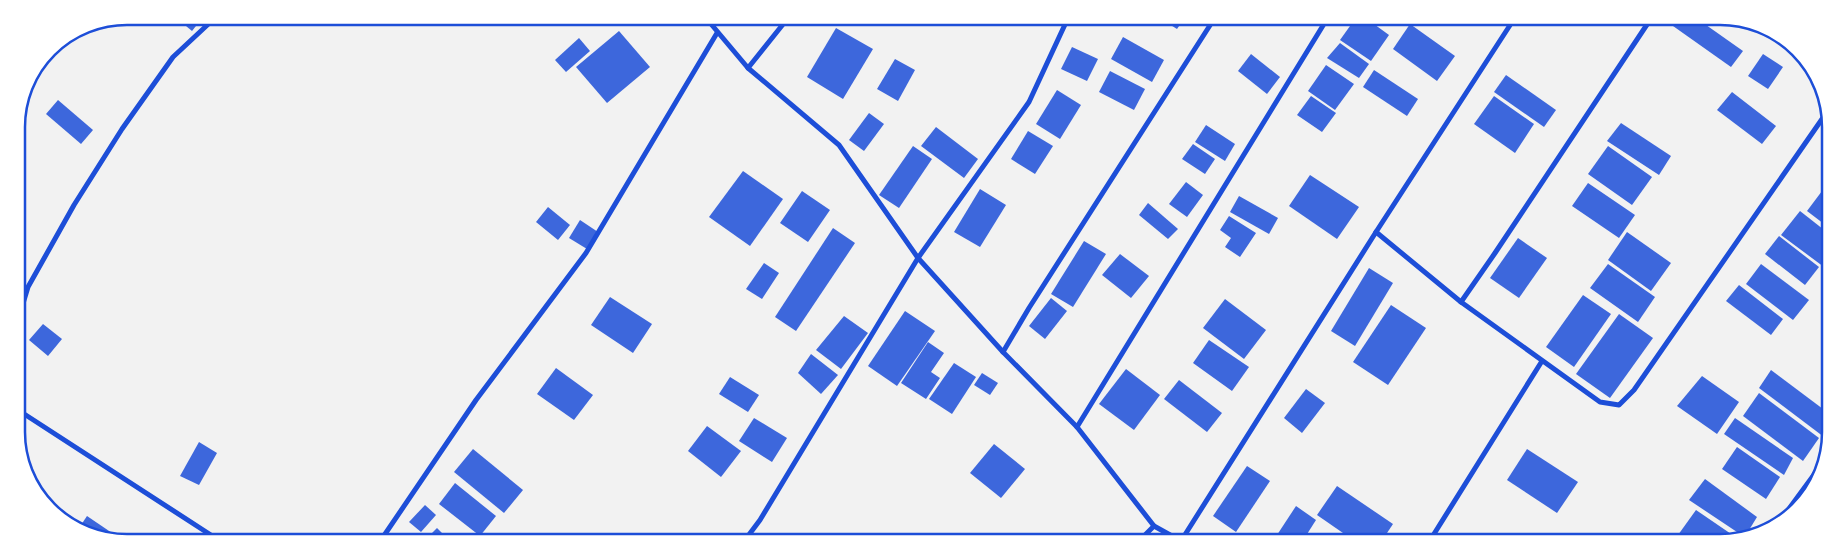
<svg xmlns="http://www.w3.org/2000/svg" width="1847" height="559" font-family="Literata,serif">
<rect width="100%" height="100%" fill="#f2f2f2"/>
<g fill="#3d67dc">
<polygon points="174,16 204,16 192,31"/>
<polygon points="1161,19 1184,19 1177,29"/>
<polygon points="1355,19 1367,19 1389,35 1371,61 1340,40"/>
<polygon points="1677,20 1699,20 1743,51 1731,67 1673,26"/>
<polygon points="1410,24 1455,56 1437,81 1393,49"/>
<polygon points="836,28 873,49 843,99 807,77"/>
<polygon points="619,31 650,67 607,103 576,67"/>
<polygon points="1123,37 1164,60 1152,82 1111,59"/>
<polygon points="579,38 590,51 566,72 555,60"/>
<polygon points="1340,43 1369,64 1359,78 1327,58"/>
<polygon points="1072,47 1098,59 1087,81 1061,69"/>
<polygon points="1251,54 1280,77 1267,94 1238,71"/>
<polygon points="1763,54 1783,67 1768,89 1748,76"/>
<polygon points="895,59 915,70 898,101 877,89"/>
<polygon points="1326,65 1354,84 1335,110 1308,91"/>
<polygon points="1374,70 1418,99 1407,116 1363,87"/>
<polygon points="1110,71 1145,89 1134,110 1099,92"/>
<polygon points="1506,75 1556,110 1544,127 1494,92"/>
<polygon points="1057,90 1081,105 1060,139 1036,124"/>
<polygon points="1732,92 1776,126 1762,144 1717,110"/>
<polygon points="1311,96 1336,113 1322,132 1297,115"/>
<polygon points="1494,96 1534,124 1515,153 1474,124"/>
<polygon points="58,100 93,130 81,144 46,114"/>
<polygon points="869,113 884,124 864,151 849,140"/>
<polygon points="1621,123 1671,156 1659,175 1607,141"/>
<polygon points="1206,125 1235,144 1225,161 1195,142"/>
<polygon points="936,127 978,159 964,178 921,146"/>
<polygon points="1028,131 1053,146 1035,174 1011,159"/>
<polygon points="1193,144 1215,159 1205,174 1182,159"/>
<polygon points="913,146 932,159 899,208 879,195"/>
<polygon points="1608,146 1652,177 1632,205 1588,174"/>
<polygon points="743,171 783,199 750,246 709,217"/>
<polygon points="1310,175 1359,207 1337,239 1289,206"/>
<polygon points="1186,182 1203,195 1187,217 1169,204"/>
<polygon points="1588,183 1635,215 1619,238 1572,206"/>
<polygon points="980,189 1006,205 980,247 954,232"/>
<polygon points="802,191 830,210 808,242 780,223"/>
<polygon points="1822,191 1828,196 1828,227 1807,211"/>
<polygon points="1239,196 1278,218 1269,234 1230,212"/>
<polygon points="1148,203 1178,229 1168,239 1139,215"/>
<polygon points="548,207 570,225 558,240 536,222"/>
<polygon points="1800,211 1828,233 1828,270 1781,235"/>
<polygon points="1229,216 1256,233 1240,257 1225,247 1231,238 1220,230"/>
<polygon points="580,220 598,232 587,249 569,238"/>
<polygon points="833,228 855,243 796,331 775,317"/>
<polygon points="1627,232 1671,263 1651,291 1608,260"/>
<polygon points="1779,236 1819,267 1805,285 1765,254"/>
<polygon points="1518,238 1547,258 1519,298 1490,278"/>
<polygon points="1084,241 1106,254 1073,307 1051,294"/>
<polygon points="1120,254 1149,276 1131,298 1102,275"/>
<polygon points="764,263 779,273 762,299 746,289"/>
<polygon points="1608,264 1655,297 1638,322 1590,288"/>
<polygon points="1761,264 1809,300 1793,320 1746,284"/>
<polygon points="1369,268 1393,283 1355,346 1331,331"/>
<polygon points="1739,285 1783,319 1771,335 1726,301"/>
<polygon points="1583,295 1611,314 1574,367 1546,347"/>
<polygon points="610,297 652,324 633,353 591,325"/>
<polygon points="1051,298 1067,311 1045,339 1029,326"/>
<polygon points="1225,299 1266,330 1244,359 1203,328"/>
<polygon points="1391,305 1426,328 1388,385 1353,362"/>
<polygon points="905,311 935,331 897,386 868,366"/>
<polygon points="1619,314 1653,338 1610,398 1576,374"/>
<polygon points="844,316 868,333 841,369 816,350"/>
<polygon points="43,324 62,339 48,356 29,340"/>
<polygon points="1209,340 1249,367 1232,391 1193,363"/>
<polygon points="928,342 944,353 931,372 940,378 926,399 901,383"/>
<polygon points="811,354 838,375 821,394 798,373"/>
<polygon points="954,363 976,377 952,414 929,399"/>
<polygon points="556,368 593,395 574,420 537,394"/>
<polygon points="1126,369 1160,395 1134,430 1099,404"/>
<polygon points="1771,370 1827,412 1827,433 1824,437 1759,388"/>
<polygon points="982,373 998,383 990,395 974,385"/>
<polygon points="1702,376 1739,402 1717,434 1677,406"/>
<polygon points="730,377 759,395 748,412 719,394"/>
<polygon points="1179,380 1222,413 1207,432 1164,399"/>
<polygon points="1306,389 1325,403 1302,433 1284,418"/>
<polygon points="1759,393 1819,438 1803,461 1743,416"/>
<polygon points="754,418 787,438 772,462 739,441"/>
<polygon points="1735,418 1793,458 1784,475 1724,434"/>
<polygon points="707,426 741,451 721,477 688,451"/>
<polygon points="199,442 217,453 199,485 180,476"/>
<polygon points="994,444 1025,469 1001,498 970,473"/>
<polygon points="1737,447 1780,477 1766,499 1722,469"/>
<polygon points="473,449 523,490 504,513 454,472"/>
<polygon points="1527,449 1578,482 1557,513 1507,480"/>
<polygon points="1247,466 1270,481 1236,532 1213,516"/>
<polygon points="1705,479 1757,517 1746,535 1743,536 1689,500"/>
<polygon points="455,483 496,516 480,536 439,504"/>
<polygon points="1337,486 1393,524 1381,542 1356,542 1317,515"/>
<polygon points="425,505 436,515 421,532 409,522"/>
<polygon points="1296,506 1316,520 1302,542 1286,542 1277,535"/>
<polygon points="1696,510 1737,538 1727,543 1689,542 1678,535"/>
<polygon points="87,516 115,535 112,539 98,539 79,528"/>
<polygon points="437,528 449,540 425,540"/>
<polygon points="277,533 289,539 273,539"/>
<polygon points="1662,535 1673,542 1657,542"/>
</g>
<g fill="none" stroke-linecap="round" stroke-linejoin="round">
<g stroke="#1d4ed8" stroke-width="5">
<polyline points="706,18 748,68 839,145 918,258 1003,352 1077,427 1154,526 1181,541"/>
<polyline points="1650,20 1495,253 1461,302 1600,402 1619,405 1634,390 1829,109"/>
<polyline points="748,68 788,18"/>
<polyline points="1376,232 1461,302"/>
<polyline points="18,320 28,287 74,205 122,129 173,57 217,16"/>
<polyline points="1003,352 1029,308 1214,19"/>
<polyline points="18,410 217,539"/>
<polyline points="1077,427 1327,19"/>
<polyline points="1780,521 1827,457"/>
<polyline points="381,540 476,400 586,253 717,33"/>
<polyline points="745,540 760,520 918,258 1029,102 1068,18"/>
<polyline points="1139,541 1154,526"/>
<polyline points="1181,541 1376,232 1514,19"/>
<polyline points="1429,542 1542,361"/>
</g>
</g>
<path d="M0 0H1847V559H0ZM127 25H1720A102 102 0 0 1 1822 127V432A102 102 0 0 1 1720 534H127A102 102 0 0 1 25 432V127A102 102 0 0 1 127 25Z" fill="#fff" fill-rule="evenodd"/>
<path fill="none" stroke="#1d4ed8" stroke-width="2.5" d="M127 25H1720A102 102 0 0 1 1822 127V432A102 102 0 0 1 1720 534H127A102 102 0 0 1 25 432V127A102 102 0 0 1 127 25Z"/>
</svg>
